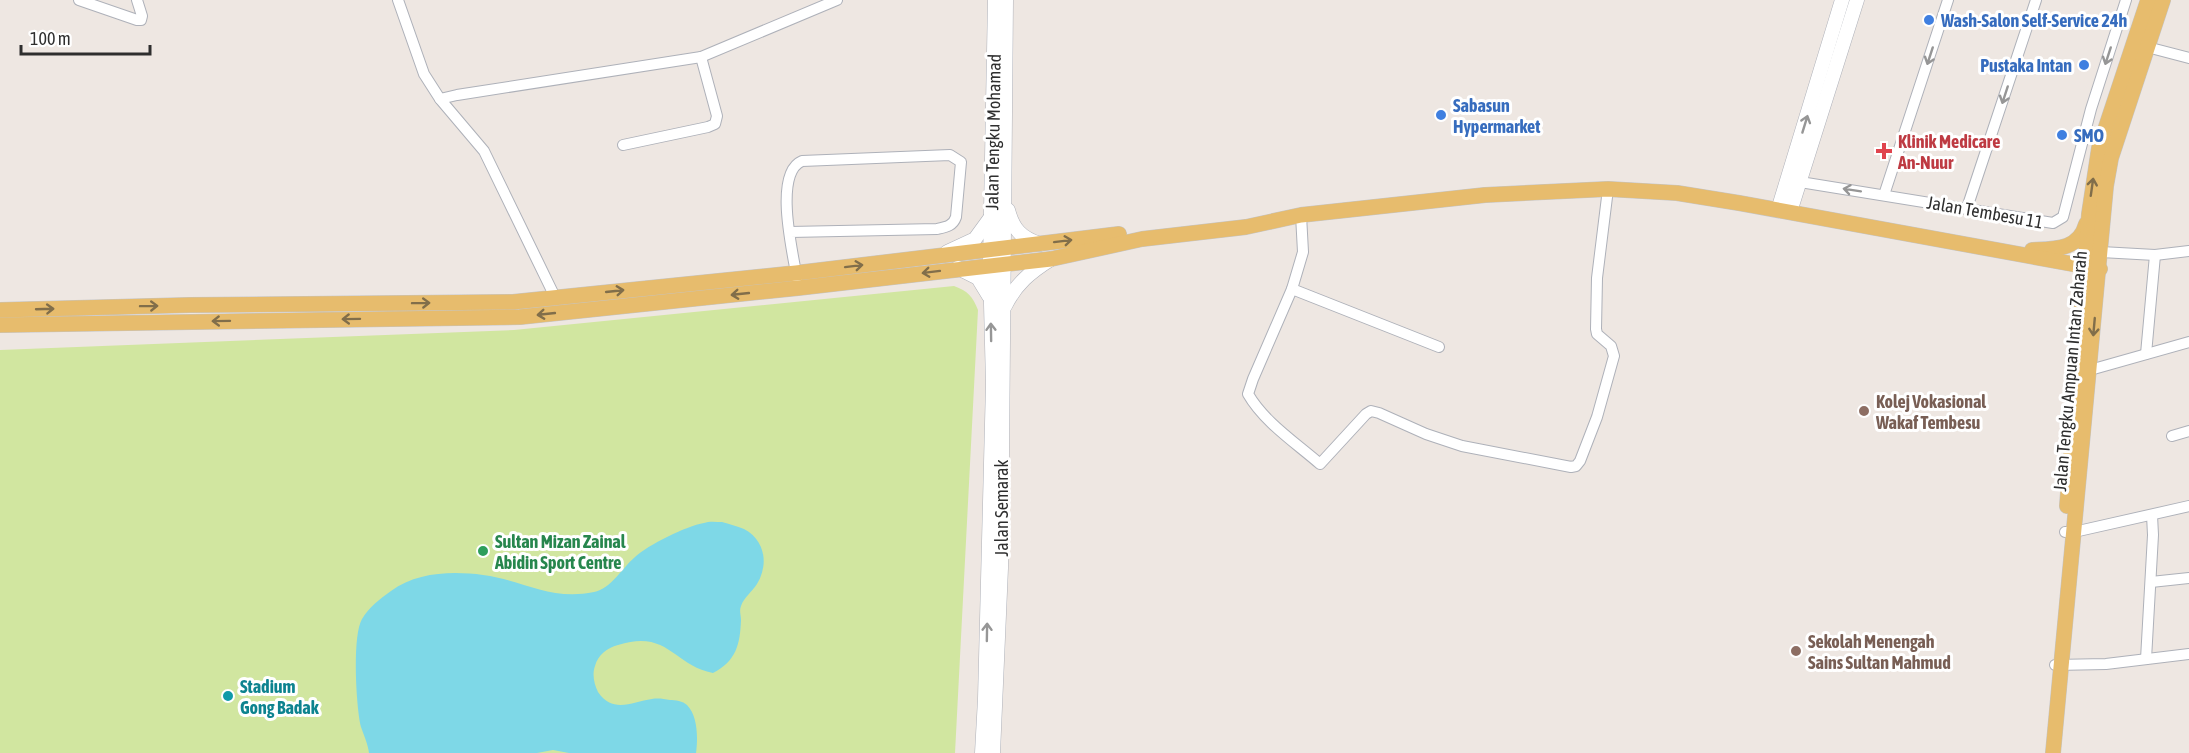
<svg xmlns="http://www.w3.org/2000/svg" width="2189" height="753" font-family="'Asap Condensed',sans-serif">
<rect width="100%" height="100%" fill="#eee7e2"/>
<path fill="#d1e6a0" d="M954,286C968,291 973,297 978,310L955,753H0V350L514,330Z"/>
<path fill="#7ed8e7" d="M722,522C729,524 737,526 744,529C765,540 769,564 757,584C752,592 744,597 741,606C739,611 741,615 741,620C740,645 736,661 713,673C673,665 668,629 618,645C607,648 598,655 595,666C592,674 594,684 598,692C613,714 632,702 652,699C658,698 664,699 670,700C675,700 683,701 687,705C698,716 698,739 696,753H569L553,750L537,753H369C368,744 364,736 361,727C356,707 352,636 362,619C369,607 380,599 391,591C417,572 452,571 483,575C523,580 550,601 594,592C611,589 622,568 635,557C648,545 686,526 704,523C709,521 716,522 722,522Z"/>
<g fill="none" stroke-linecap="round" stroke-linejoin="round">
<defs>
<g id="street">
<polyline points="79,0 137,20 141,20 142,16 137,0"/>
<polyline points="398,0 424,74 440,99 484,151 555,297"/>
<polyline points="2147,47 2189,58"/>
<polyline points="440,99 457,95 701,57 837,0"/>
<polyline points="623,145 708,127 715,124 717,116 701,57"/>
<polyline points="1794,181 2053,223 2063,217 2091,109 2126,0"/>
<polyline points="1884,195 1948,0"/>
<polyline points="1967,208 2036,0"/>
<path d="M1301,215L1303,252L1292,289L1253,379L1248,394C1264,422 1296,443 1320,464L1366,414L1371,411L1379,413L1426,434L1462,446L1571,467L1576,466L1580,461L1597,417L1614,356L1611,346L1597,334L1596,329L1597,278L1608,189"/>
<path d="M790,232L937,229C946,227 953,226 956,217L961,162L950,155L802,161C774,173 792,249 796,273L797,279"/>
<polyline points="2101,252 2155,255 2189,251"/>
<polyline points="1292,289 1439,347"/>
<polyline points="2146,354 2155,255"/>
<polyline points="2090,370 2189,342"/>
<polyline points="2172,436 2189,431"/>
<polyline points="2065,532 2074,532 2189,506"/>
<polyline points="2151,582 2189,578"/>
<polyline points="2146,659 2153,535 2152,515"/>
<polyline points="2055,665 2106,664 2189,654"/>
</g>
<g id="secondary">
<path d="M1008,210C1013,229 1021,238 1040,244"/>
<polyline points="1778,210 1842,0"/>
<polyline points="1790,212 1857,0"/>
<polyline points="947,252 975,239 991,217"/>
<polyline points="958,268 978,278 989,296"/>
<path d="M1005,306C1016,284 1030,272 1051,259"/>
<polyline points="982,753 985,699 993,384 990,264 995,0"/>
<polyline points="993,753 1001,568 1006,0"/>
</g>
<g id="primary">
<path d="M2032,250C2055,249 2079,250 2086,224"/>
<polyline points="0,310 190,305 513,302 796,273 1119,234"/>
<polyline points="0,325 520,317 798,288 1051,259 1142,239 1246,227 1301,215 1485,195 1608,189 1677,193 1739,203 2100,269"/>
<polyline points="2067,506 2089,214 2099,148 2148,0"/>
<polyline points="2053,753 2106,186 2111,158 2163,0"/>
</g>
</defs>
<use href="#street" stroke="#aeb1b9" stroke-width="12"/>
<use href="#secondary" stroke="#aeb1b9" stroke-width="15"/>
<use href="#primary" stroke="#c4c4c4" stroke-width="16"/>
<use href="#street" stroke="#fff" stroke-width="10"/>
<use href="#secondary" stroke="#fff" stroke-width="14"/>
<use href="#primary" stroke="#e7bc6d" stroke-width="15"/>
</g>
<defs><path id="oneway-shaft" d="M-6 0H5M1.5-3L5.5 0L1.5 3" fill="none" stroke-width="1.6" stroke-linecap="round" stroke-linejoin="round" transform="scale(1.5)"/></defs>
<g stroke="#969696">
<use href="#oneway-shaft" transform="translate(1930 56) rotate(108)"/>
<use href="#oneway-shaft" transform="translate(2108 56) rotate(108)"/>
<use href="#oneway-shaft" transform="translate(2005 95) rotate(108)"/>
<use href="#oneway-shaft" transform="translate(1805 124) rotate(-73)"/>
<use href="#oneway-shaft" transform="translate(1852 190) rotate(-171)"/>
<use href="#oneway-shaft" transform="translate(991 332) rotate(-91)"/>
<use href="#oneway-shaft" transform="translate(987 632) rotate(-89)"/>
</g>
<g stroke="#816e4a">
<use href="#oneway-shaft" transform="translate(2092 187) rotate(-82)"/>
<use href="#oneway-shaft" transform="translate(1063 241) rotate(-7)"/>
<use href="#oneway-shaft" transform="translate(854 266) rotate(-7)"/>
<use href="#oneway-shaft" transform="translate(931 272) rotate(173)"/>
<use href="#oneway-shaft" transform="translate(615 291) rotate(-6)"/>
<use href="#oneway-shaft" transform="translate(740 294) rotate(174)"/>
<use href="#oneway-shaft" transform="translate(421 303) rotate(-1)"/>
<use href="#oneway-shaft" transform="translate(149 306) rotate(-1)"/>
<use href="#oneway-shaft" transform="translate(45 309) rotate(-2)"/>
<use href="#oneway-shaft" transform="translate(546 314) rotate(174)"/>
<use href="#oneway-shaft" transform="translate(351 319) rotate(179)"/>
<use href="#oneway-shaft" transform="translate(221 321) rotate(179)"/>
<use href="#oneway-shaft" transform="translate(2094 327) rotate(95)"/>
</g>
<g fill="#3f7fe0" stroke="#fff" stroke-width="2">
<circle cx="1929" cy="20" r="6"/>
<circle cx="2084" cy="65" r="6"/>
<circle cx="1441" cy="115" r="6"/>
<circle cx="2062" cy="135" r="6"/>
</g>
<path fill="#e0444e" stroke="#fff" stroke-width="2" d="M1881 142h6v6h6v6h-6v6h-6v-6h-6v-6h6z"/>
<g fill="#8d6e63" stroke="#fff" stroke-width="2">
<circle cx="1864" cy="411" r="6"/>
<circle cx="1796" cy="651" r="6"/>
</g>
<circle fill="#2e9e5b" stroke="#fff" stroke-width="2" cx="483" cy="551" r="6"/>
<circle fill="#0f9aa8" stroke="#fff" stroke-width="2" cx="228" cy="696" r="6"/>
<g text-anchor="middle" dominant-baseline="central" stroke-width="6" stroke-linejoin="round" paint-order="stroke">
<g font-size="18" font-weight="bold" fill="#366cbe" stroke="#fff" text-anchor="start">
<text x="1941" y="20">Wash-Salon Self-Service 24h</text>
<text x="2072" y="65" text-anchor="end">Pustaka Intan</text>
<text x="1453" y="105">Sabasun<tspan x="1453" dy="21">Hypermarket</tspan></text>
<text x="2074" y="135">SMO</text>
</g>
<g font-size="18" fill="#2e2e2e" stroke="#fff">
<text transform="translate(993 132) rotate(-89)">Jalan Tengku Mohamad</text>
<text transform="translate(1985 212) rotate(10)">Jalan Tembesu 11</text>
<text transform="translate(2070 371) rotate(-85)">Jalan Tengku Ampuan Intan Zaharah</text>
<text transform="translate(1001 508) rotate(-90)">Jalan Semarak</text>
</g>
<g font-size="18" font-weight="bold" fill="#be3a42" stroke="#fff" text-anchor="start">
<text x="1898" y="141">Klinik Medicare<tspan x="1898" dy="21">An-Nuur</tspan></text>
</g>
<g font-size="18" font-weight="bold" fill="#785e54" stroke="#fff" text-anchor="start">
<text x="1876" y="401">Kolej Vokasional<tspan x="1876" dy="21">Wakaf Tembesu</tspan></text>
<text x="1808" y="641">Sekolah Menengah<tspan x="1808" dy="21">Sains Sultan Mahmud</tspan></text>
</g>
<g font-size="18" font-weight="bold" fill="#27864d" stroke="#fff" text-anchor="start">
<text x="495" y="541">Sultan Mizan Zainal<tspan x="495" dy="21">Abidin Sport Centre</tspan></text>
</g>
<g font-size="18" font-weight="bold" fill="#0d838f" stroke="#fff" text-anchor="start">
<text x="240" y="686">Stadium<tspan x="240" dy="21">Gong Badak</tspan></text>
</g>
</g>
<path d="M21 45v9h129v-9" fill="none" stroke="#2e2e2e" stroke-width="3"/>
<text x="30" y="45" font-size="18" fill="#2e2e2e" stroke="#ffffff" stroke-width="4.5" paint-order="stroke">100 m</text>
</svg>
